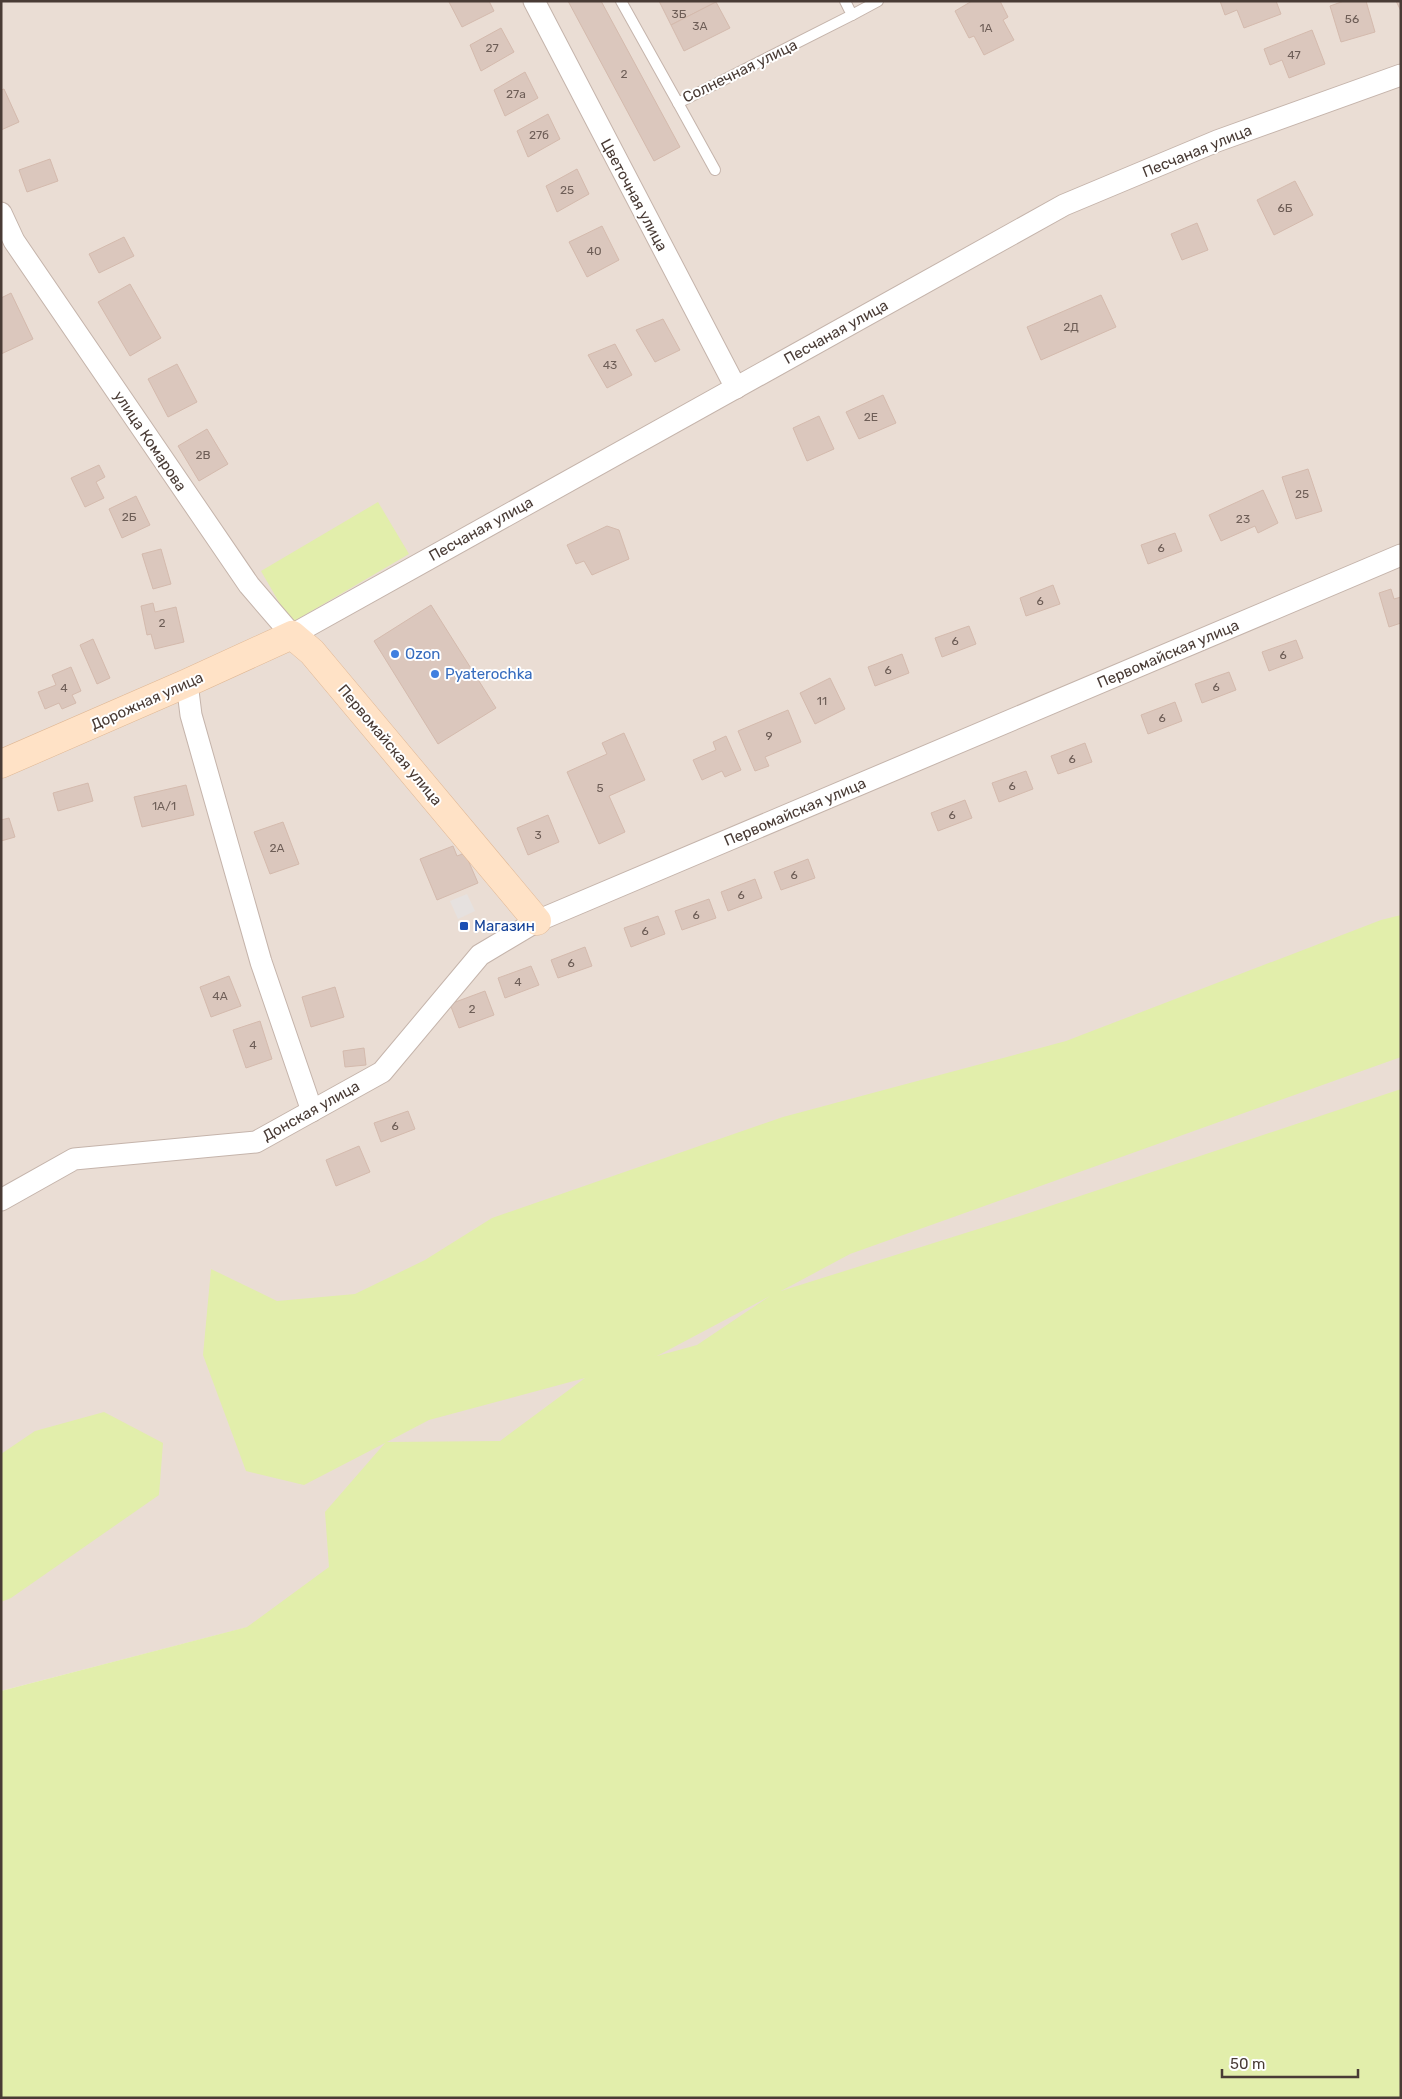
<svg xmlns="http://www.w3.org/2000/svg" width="1402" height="2099" font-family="Rubik,sans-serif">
<rect width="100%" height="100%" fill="#f5ede6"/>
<polygon fill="#eaddd4" points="1,1 1401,1 1401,1282 287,1617 1,1691"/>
<g fill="#e2eeab" fill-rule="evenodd">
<polygon points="378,502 409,554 291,623 261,571"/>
<path d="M1401,915V1057L850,1254L781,1291L1026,1214L1401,1089V2098H1V1691L247,1627L329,1567L325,1512L385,1443L304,1485L246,1471L203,1355L211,1269L277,1301L355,1294L425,1260L492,1218L783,1117L1066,1041L1381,920ZM770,1296L697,1345L657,1356ZM585,1378L500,1441L387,1442L429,1420Z"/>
<polygon points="104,1412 163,1443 159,1495 11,1598 1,1602 1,1454 35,1431"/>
</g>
<polygon fill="#e6e1df" points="467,894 475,911 458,919 450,901"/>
<g fill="#dbc7bd" stroke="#d4baad">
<polygon points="450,1 489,1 494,11 462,27 449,2"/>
<polygon points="568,1 601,1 680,147 654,161"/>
<polygon points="659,1 716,1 716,2 671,25"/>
<polygon points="972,1 1000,1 1008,17 1003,20 1014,40 984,55 974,36 969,38 955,11"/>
<polygon points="1220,1 1276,1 1281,14 1244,28 1237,10 1225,15"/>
<polygon points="1344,1 1366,1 1375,32 1341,42 1330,6"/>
<polygon points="1396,1 1401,1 1401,11"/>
<polygon points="716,2 730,28 684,51 671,25"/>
<polygon points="501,28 514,52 481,71 470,45"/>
<polygon points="1312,30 1325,64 1289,78 1282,60 1270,65 1264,49"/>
<polygon points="525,72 538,98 505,116 494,90"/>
<polygon points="4,89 19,122 1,130 1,90"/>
<polygon points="548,114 560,139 528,157 517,131"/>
<polygon points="50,159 58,181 27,192 19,170"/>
<polygon points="577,169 589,194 557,212 546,186"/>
<polygon points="1295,181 1313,215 1274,235 1257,200"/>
<polygon points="1197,223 1208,250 1182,260 1171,234"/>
<polygon points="602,226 619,260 587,277 569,242"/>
<polygon points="124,237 134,256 99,273 89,254"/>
<polygon points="130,284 161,338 130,356 98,302"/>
<polygon points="11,293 33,339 1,354 1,298"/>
<polygon points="1101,295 1116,327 1041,360 1027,327"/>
<polygon points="663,319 680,350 655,362 636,330"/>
<polygon points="615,344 632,375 607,388 588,355"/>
<polygon points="177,364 197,402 168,417 148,379"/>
<polygon points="883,395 896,423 859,439 846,412"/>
<polygon points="819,416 834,449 807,461 793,428"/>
<polygon points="207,429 228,464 199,481 178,446"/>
<polygon points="99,465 105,477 96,482 104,498 85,507 71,478"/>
<polygon points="1308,469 1322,511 1296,519 1282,477"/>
<polygon points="1263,490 1278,523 1258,533 1255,526 1221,541 1209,515"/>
<polygon points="136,496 150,525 122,538 109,509"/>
<polygon points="607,526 619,530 629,559 592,575 584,561 576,564 567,545"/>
<polygon points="1175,533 1182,551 1148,564 1141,545"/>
<polygon points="161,549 171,584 153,589 142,554"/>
<polygon points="1053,585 1060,604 1026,616 1020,598"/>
<polygon points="1391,589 1394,599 1401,597 1401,623 1389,627 1379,593"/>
<polygon points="153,603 155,612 176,607 184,642 155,649 151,634 147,635 141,606"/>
<polygon points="431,605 496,708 438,744 374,641"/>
<polygon points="969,626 976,644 942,657 935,638"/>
<polygon points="93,639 110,678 97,684 80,645"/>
<polygon points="1296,640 1303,658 1269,671 1262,652"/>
<polygon points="902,654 909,673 875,686 868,667"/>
<polygon points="71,667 81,691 72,695 76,703 62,709 59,703 45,709 38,692 56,685 52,675"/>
<polygon points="1229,672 1236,690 1202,703 1195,684"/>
<polygon points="830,678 845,709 815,724 800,693"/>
<polygon points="1175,702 1182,721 1148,734 1141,715"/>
<polygon points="788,710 801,742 765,757 769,766 755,771 738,731"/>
<polygon points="624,733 645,780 609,796 625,832 599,844 567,772 607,754 602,743"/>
<polygon points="726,736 741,770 725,777 722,771 702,780 693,760 716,750 713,742"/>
<polygon points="1085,743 1092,762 1058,774 1051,756"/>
<polygon points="1026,771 1033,789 999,802 992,783"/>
<polygon points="88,783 93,801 58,811 53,793"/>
<polygon points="186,785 194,815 142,827 134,797"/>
<polygon points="965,800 972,818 938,831 931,813"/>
<polygon points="548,815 559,842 528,855 517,828"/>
<polygon points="9,818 15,837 1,841 1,820"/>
<polygon points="283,822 299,864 270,874 254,832"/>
<polygon points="453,846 457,856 465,853 478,883 437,900 420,859"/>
<polygon points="808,859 815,878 781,890 774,872"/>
<polygon points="755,879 762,898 728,911 721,892"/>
<polygon points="709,899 716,918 682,930 675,911"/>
<polygon points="658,916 665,934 631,947 624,928"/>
<polygon points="585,947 592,966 558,978 551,960"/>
<polygon points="531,966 539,985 505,998 498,978"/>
<polygon points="229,976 241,1006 211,1017 200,987"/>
<polygon points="335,987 344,1017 311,1027 302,997"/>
<polygon points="485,991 494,1015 459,1028 450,1004"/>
<polygon points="260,1021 272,1059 246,1068 233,1030"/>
<polygon points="364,1048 366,1065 345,1067 343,1051"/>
<polygon points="408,1111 415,1129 381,1142 374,1123"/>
<polygon points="359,1146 370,1172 336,1186 326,1160"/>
</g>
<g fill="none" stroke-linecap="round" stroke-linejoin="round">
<defs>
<g id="lane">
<polyline points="621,1 678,103 852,15 845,1"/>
<polyline points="852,15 878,1"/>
<polyline points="678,103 715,170"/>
</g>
<g id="street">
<polyline points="534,1 736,388"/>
<polyline points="1,213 14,241 249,585 292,635 1064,205 1217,141 1401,75"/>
<polyline points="187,683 191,715 261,962 312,1111"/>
<polyline points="1,1200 74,1159 256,1142 382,1072 480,955 537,921 1401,555"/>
</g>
<polyline id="secondary" points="1,764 187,683 292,635 312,652 537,921"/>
</defs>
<use href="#lane" stroke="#c5b4ab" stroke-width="12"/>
<use href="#street" stroke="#c5b4ab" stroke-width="23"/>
<use href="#secondary" stroke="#e0b895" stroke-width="29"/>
<use href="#lane" stroke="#fff" stroke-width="10"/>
<use href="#street" stroke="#fff" stroke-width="21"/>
<use href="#secondary" stroke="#ffe2c6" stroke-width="28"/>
</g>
<g fill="#3f7fe0" stroke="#fff" stroke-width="2">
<circle cx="395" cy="654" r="5"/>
<circle cx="435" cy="674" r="5"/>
</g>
<rect fill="#1a4fb4" stroke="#fff" stroke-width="2" x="459" y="921" width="10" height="10" rx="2.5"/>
<g text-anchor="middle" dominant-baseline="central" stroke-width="4" stroke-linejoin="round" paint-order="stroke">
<g font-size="12" fill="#6e5e57">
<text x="679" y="14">3Б</text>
<text x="1352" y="19">56</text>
<text x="700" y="26">3А</text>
<text x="986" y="28">1А</text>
<text x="492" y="48">27</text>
<text x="1294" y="55">47</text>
<text x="624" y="74">2</text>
<text x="516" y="94">27а</text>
<text x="539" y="135">27б</text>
<text x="567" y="190">25</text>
<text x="1285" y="208">6Б</text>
<text x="594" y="251">40</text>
<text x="1071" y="327">2Д</text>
<text x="610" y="365">43</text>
<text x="871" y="417">2Е</text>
<text x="203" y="455">2В</text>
<text x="1302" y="494">25</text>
<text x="129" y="517">2Б</text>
<text x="1243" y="519">23</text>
<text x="1161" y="548">6</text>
<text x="1040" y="601">6</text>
<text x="162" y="623">2</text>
<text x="955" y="641">6</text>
<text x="1283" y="655">6</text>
<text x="888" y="670">6</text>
<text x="1216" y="687">6</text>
<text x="64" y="688">4</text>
<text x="822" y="701">11</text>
<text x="1162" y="718">6</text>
<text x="769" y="736">9</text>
<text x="1072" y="759">6</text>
<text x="1012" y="786">6</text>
<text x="600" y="788">5</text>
<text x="164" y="806">1А/1</text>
<text x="952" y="815">6</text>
<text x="538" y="835">3</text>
<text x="277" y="848">2А</text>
<text x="794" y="875">6</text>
<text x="741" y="895">6</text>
<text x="696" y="915">6</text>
<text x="645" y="931">6</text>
<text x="571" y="963">6</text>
<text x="518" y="982">4</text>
<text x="220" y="996">4А</text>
<text x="472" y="1009">2</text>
<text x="253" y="1045">4</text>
<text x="395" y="1126">6</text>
</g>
<g font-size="15" fill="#493b35" stroke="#fff">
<text transform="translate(740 71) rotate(-26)">Солнечная улица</text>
<text transform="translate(1197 151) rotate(-22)">Песчаная улица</text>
<text transform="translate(634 195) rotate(62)">Цветочная улица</text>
<text transform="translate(836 332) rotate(-29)">Песчаная улица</text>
<text transform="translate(150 441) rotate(56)">улица Комарова</text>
<text transform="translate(481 529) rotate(-29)">Песчаная улица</text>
<text transform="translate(1168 654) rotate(-23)">Первомайская улица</text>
<text transform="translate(147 701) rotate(-24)">Дорожная улица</text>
<text transform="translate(390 745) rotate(50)">Первомайская улица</text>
<text transform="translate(795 812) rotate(-23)">Первомайская улица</text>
<text transform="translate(311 1111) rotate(-29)">Донская улица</text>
</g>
<g font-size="15" fill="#366cbe" stroke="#fff" text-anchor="start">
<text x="405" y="654">Ozon</text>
<text x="445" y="674">Pyaterochka</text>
</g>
<g font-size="15" fill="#164399" stroke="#fff" text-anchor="start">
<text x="474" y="926">Магазин</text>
</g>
</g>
<rect width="1402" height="2099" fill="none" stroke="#493b35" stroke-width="5"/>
<path d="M1222 2069v8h136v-8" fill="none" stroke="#493b35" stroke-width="2.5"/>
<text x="1230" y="2069" font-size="15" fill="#493b35" stroke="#ffffff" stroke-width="4" paint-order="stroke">50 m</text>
</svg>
